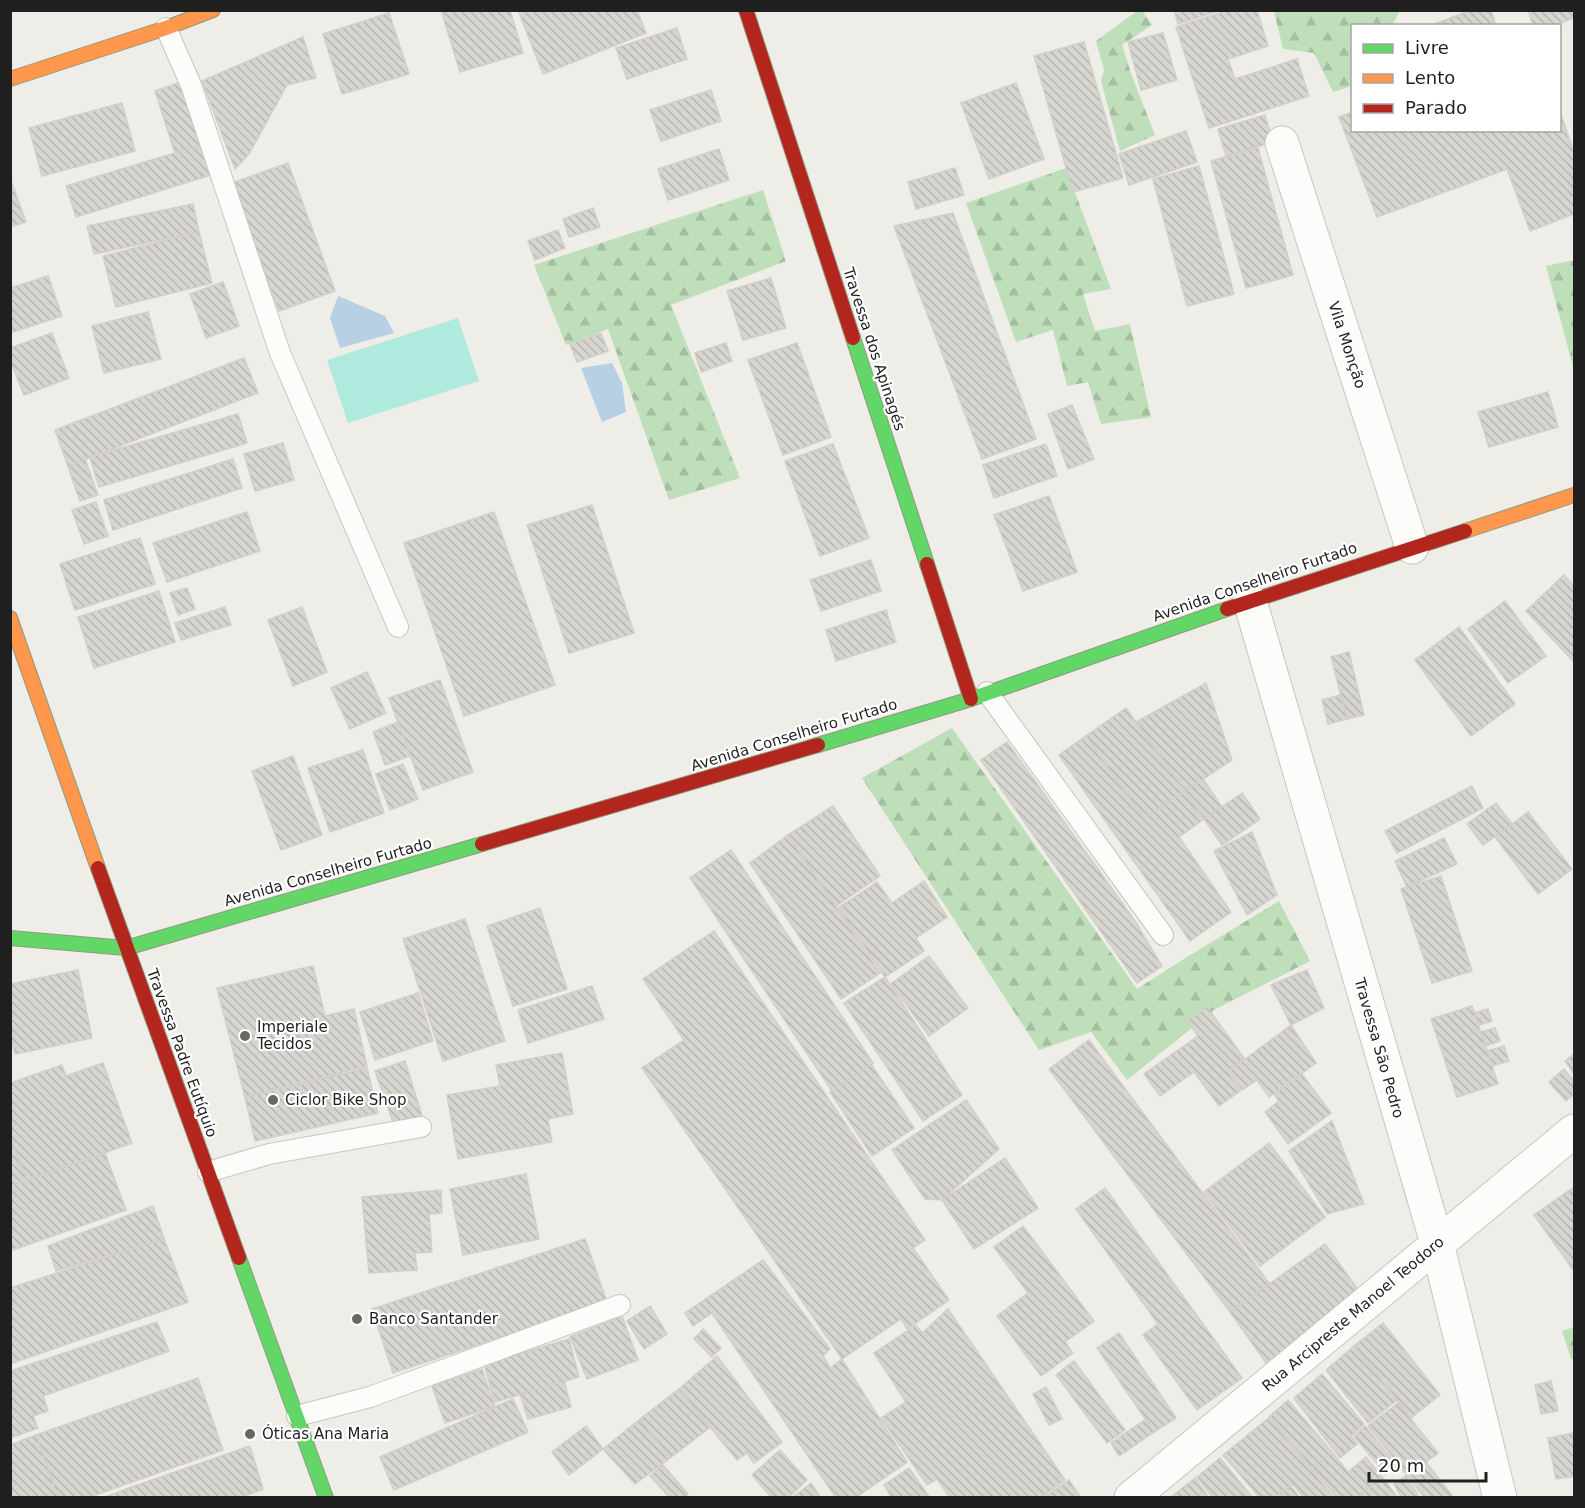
<svg xmlns="http://www.w3.org/2000/svg" width="1585" height="1508" font-family="'DejaVu Sans',sans-serif">
<defs>
<pattern id="forest-firs" width="22" height="20" patternUnits="userSpaceOnUse" patternTransform="scale(1.5)"><rect width="22" height="20" fill="#bfdfba"/><path d="M5 1l3.5 6h-7zM16 11l3.5 6h-7z" fill="#a4bf9f"/></pattern>
<pattern id="building-back-hatch" width="6" height="6" patternUnits="userSpaceOnUse" patternTransform="scale(1.5)"><rect width="6" height="6" fill="#d7d5cf"/><path d="M-1 5l2 2M0 0l6 6M5-1l2 2" fill="none" stroke="#b8b6b1"/></pattern>
</defs>
<rect width="100%" height="100%" fill="#eeede7"/>
<g fill="url(#forest-firs)">
<polygon points="1137,11 1142,11 1152,25 1122,45 1132,76 1155,135 1120,151 1101,81 1104,70 1096,41"/>
<polygon points="1274,11 1274,10 1400,11 1394,22 1395,25 1352,26 1352,86 1333,92 1314,53 1283,49"/>
<polygon points="1066,168 1111,289 1083,294 1095,331 1130,324 1151,417 1101,424 1088,382 1067,386 1053,330 1016,342 966,203"/>
<polygon points="763,190 786,261 671,305 740,478 669,500 608,329 566,345 534,265"/>
<polygon points="1574,260 1574,366 1573,367 1546,266"/>
<polygon points="952,728 1137,989 1187,957 1279,901 1310,961 1214,1010 1127,1080 1091,1032 1039,1050 862,778"/>
<polygon points="1574,1327 1574,1359 1571,1359 1562,1331"/>
</g>
<polygon fill="#afeadf" points="458,318 479,381 348,423 327,360"/>
<g fill="#b8d0e4">
<polygon points="338,296 385,316 394,333 340,348 330,318"/>
<polygon points="612,363 622,383 626,412 602,422 581,368"/>
</g>
<g fill="url(#building-back-hatch)" stroke="#d1cfc8" stroke-width="1.5">
<polygon points="441,10 510,10 523,53 460,72"/>
<polygon points="518,10 637,10 646,33 543,74"/>
<polygon points="1174,10 1221,10 1178,24"/>
<polygon points="1229,10 1257,10 1268,46 1228,59 1235,79 1297,59 1309,96 1209,128 1176,27"/>
<polygon points="1471,10 1491,10 1496,26 1430,26"/>
<polygon points="1528,10 1574,10 1574,18 1553,26 1533,26"/>
<polygon points="389,13 409,74 342,94 323,34"/>
<polygon points="677,28 687,59 627,79 616,48"/>
<polygon points="1163,33 1177,80 1141,90 1128,42"/>
<polygon points="303,37 316,78 287,85 249,154 235,169 202,81"/>
<polygon points="1084,42 1123,178 1073,192 1034,56"/>
<polygon points="181,82 201,145 175,153 155,91"/>
<polygon points="1016,83 1044,159 989,179 961,103"/>
<polygon points="711,90 721,121 661,141 650,110"/>
<polygon points="122,103 135,151 42,176 29,128"/>
<polygon points="1352,112 1352,130 1560,130 1560,112 1574,152 1574,214 1530,231 1507,169 1377,217 1339,117"/>
<polygon points="1265,115 1273,142 1226,156 1218,129"/>
<polygon points="1186,131 1197,162 1129,185 1119,154"/>
<polygon points="201,145 211,175 76,217 66,186"/>
<polygon points="1258,148 1293,275 1246,288 1211,161"/>
<polygon points="719,149 729,180 668,200 658,169"/>
<polygon points="288,163 335,291 279,311 232,183"/>
<polygon points="1199,166 1234,294 1187,306 1153,179"/>
<polygon points="955,168 964,195 916,209 908,182"/>
<polygon points="10,178 26,222 10,227"/>
<polygon points="193,204 199,232 94,254 87,226"/>
<polygon points="593,208 600,227 569,237 563,219"/>
<polygon points="953,213 1036,439 982,459 894,226"/>
<polygon points="558,230 565,248 535,260 528,241"/>
<polygon points="199,232 212,283 116,307 103,256"/>
<polygon points="48,276 62,316 10,333 10,288"/>
<polygon points="771,278 786,328 743,340 727,291"/>
<polygon points="223,282 239,326 206,338 190,294"/>
<polygon points="148,312 161,359 104,373 92,326"/>
<polygon points="52,333 69,378 24,395 10,360 10,348"/>
<polygon points="601,333 608,351 577,362 570,344"/>
<polygon points="726,343 732,361 701,372 695,353"/>
<polygon points="797,343 831,437 783,455 748,360"/>
<polygon points="244,358 258,393 68,466 55,430"/>
<polygon points="1548,392 1558,427 1489,447 1478,412"/>
<polygon points="1072,405 1094,459 1068,469 1048,414"/>
<polygon points="238,414 247,443 99,487 90,457"/>
<polygon points="283,443 294,480 255,491 244,454"/>
<polygon points="833,444 869,538 820,556 785,461"/>
<polygon points="1046,444 1057,476 994,498 983,465"/>
<polygon points="85,459 98,495 80,501 68,467"/>
<polygon points="233,459 242,488 113,530 104,500"/>
<polygon points="1049,496 1077,572 1023,591 994,515"/>
<polygon points="96,502 108,536 84,544 72,510"/>
<polygon points="592,505 634,633 569,653 527,525"/>
<polygon points="247,512 260,551 167,582 153,543"/>
<polygon points="494,512 555,685 464,716 404,543"/>
<polygon points="140,538 155,584 75,610 60,564"/>
<polygon points="871,560 881,591 821,611 810,580"/>
<polygon points="1564,575 1574,586 1574,662 1526,611"/>
<polygon points="187,588 195,609 178,615 170,593"/>
<polygon points="159,591 175,642 94,668 78,617"/>
<polygon points="1505,601 1546,656 1508,683 1468,629"/>
<polygon points="225,607 231,625 181,640 175,623"/>
<polygon points="302,607 327,672 293,686 268,620"/>
<polygon points="886,610 896,642 836,661 826,630"/>
<polygon points="1459,627 1515,704 1471,736 1415,660"/>
<polygon points="1349,652 1364,715 1347,719 1331,657"/>
<polygon points="367,672 386,713 350,729 331,688"/>
<polygon points="440,680 473,772 423,790 389,698"/>
<polygon points="1206,683 1232,760 1185,791 1136,722"/>
<polygon points="1341,695 1347,719 1328,724 1322,700"/>
<polygon points="1126,708 1185,791 1144,819 1086,736"/>
<polygon points="398,722 410,756 385,765 373,732"/>
<polygon points="1086,736 1144,819 1185,791 1204,819 1179,837 1231,912 1190,941 1059,755"/>
<polygon points="1007,742 1135,921 1162,966 1137,983 981,760"/>
<polygon points="363,750 384,813 330,832 308,768"/>
<polygon points="293,756 322,835 281,850 252,771"/>
<polygon points="403,764 418,799 390,810 376,774"/>
<polygon points="1203,779 1222,807 1204,819 1185,791"/>
<polygon points="1472,786 1483,808 1397,853 1385,831"/>
<polygon points="1242,793 1260,819 1222,845 1204,819"/>
<polygon points="1496,803 1512,824 1483,845 1467,824"/>
<polygon points="833,806 880,876 836,906 788,835"/>
<polygon points="1528,812 1572,869 1538,894 1495,837"/>
<polygon points="1252,832 1277,895 1247,915 1214,851"/>
<polygon points="788,835 880,973 841,999 750,863"/>
<polygon points="1444,838 1457,864 1407,887 1395,861"/>
<polygon points="731,850 873,1063 832,1091 690,878"/>
<polygon points="1441,876 1472,971 1432,983 1401,889"/>
<polygon points="924,881 947,917 916,938 924,951 885,977 838,908 877,882 892,903"/>
<polygon points="540,908 567,989 513,1006 487,926"/>
<polygon points="465,919 505,1041 443,1061 403,939"/>
<polygon points="714,931 925,1240 913,1248 949,1300 907,1329 901,1319 842,1359 642,1068 684,1040 643,979"/>
<polygon points="929,956 968,1008 929,1036 891,984"/>
<polygon points="313,966 325,1016 354,1009 367,1066 245,1097 217,988"/>
<polygon points="78,970 92,1038 15,1054 10,1035 10,984"/>
<polygon points="1307,970 1324,1008 1291,1025 1271,985"/>
<polygon points="885,977 962,1095 923,1121 844,1003"/>
<polygon points="592,986 604,1019 528,1043 518,1010"/>
<polygon points="418,993 433,1041 375,1060 360,1012"/>
<polygon points="1472,1006 1498,1084 1457,1097 1431,1019"/>
<polygon points="1207,1007 1244,1058 1228,1072 1240,1091 1219,1106 1194,1072 1160,1096 1144,1074 1198,1036 1187,1021"/>
<polygon points="1488,1009 1492,1021 1479,1025 1474,1013"/>
<polygon points="1291,1025 1316,1063 1269,1097 1257,1080 1242,1090 1228,1072"/>
<polygon points="1495,1028 1500,1041 1485,1046 1481,1032"/>
<polygon points="1089,1040 1269,1283 1230,1312 1049,1069"/>
<polygon points="1504,1046 1509,1061 1492,1066 1487,1051"/>
<polygon points="562,1053 573,1114 548,1119 552,1142 458,1159 447,1095 500,1086 496,1065"/>
<polygon points="1574,1054 1574,1074 1565,1061"/>
<polygon points="405,1061 424,1122 396,1131 375,1071"/>
<polygon points="103,1063 132,1143 27,1180 10,1137 10,1083 62,1065 66,1076"/>
<polygon points="871,1064 914,1128 872,1156 830,1092"/>
<polygon points="367,1068 378,1113 255,1141 245,1097"/>
<polygon points="1564,1069 1574,1081 1574,1094 1566,1101 1549,1082"/>
<polygon points="1302,1074 1331,1113 1288,1144 1265,1112 1279,1101 1274,1094"/>
<polygon points="966,1100 999,1149 942,1200 925,1199 892,1150"/>
<polygon points="1332,1121 1364,1204 1327,1214 1289,1151"/>
<polygon points="10,1137 27,1180 10,1186"/>
<polygon points="1269,1143 1325,1217 1260,1266 1204,1192"/>
<polygon points="105,1153 126,1210 10,1251 10,1186"/>
<polygon points="1005,1158 1038,1208 974,1249 942,1200"/>
<polygon points="526,1174 539,1239 463,1255 450,1189"/>
<polygon points="1574,1187 1574,1271 1534,1215"/>
<polygon points="1105,1188 1242,1378 1197,1410 1143,1335 1158,1324 1076,1209"/>
<polygon points="441,1190 442,1213 429,1214 432,1252 415,1253 417,1270 369,1273 362,1197"/>
<polygon points="153,1206 164,1239 56,1271 48,1246"/>
<polygon points="1023,1226 1094,1321 1065,1342 1073,1353 1041,1376 997,1316 1028,1293 994,1247"/>
<polygon points="164,1239 188,1302 10,1364 10,1288"/>
<polygon points="585,1239 607,1302 393,1373 372,1309"/>
<polygon points="1325,1244 1362,1295 1266,1363 1230,1312"/>
<polygon points="763,1260 830,1349 823,1356 830,1368 842,1359 907,1462 855,1498 836,1498 712,1313 693,1326 685,1313"/>
<polygon points="650,1306 667,1334 644,1349 627,1321"/>
<polygon points="948,1309 1065,1480 1040,1498 950,1498 937,1479 927,1485 881,1418 906,1402 874,1353 916,1325 922,1333"/>
<polygon points="622,1316 638,1360 587,1379 570,1337"/>
<polygon points="157,1322 169,1351 43,1396 48,1411 33,1416 38,1428 10,1438 10,1371"/>
<polygon points="1383,1323 1440,1395 1411,1418 1354,1346"/>
<polygon points="703,1329 721,1348 712,1357 694,1339"/>
<polygon points="1119,1333 1176,1418 1154,1432 1097,1348"/>
<polygon points="569,1339 579,1377 495,1402 484,1364"/>
<polygon points="1354,1346 1397,1400 1368,1423 1326,1370"/>
<polygon points="717,1356 782,1442 754,1463 747,1453 737,1460 679,1389"/>
<polygon points="1074,1361 1125,1430 1107,1443 1056,1375"/>
<polygon points="482,1369 495,1406 445,1423 432,1386"/>
<polygon points="1322,1374 1364,1424 1351,1436 1357,1444 1340,1458 1294,1398"/>
<polygon points="198,1378 223,1450 87,1498 58,1498 36,1435"/>
<polygon points="564,1381 571,1407 528,1419 520,1394"/>
<polygon points="1551,1381 1558,1411 1541,1414 1535,1385"/>
<polygon points="1046,1387 1062,1419 1049,1425 1033,1394"/>
<polygon points="679,1389 709,1428 670,1458 640,1419"/>
<polygon points="513,1399 528,1432 394,1490 380,1457"/>
<polygon points="1288,1400 1332,1452 1312,1468 1269,1417"/>
<polygon points="1398,1403 1438,1453 1426,1462 1454,1498 1425,1498 1368,1426"/>
<polygon points="1270,1417 1274,1423 1334,1498 1304,1498 1293,1484 1274,1498 1260,1498 1223,1455"/>
<polygon points="640,1419 670,1458 635,1484 603,1449"/>
<polygon points="1146,1419 1154,1432 1119,1456 1111,1443"/>
<polygon points="586,1426 603,1449 569,1475 552,1452"/>
<polygon points="1365,1426 1397,1466 1386,1475 1354,1436"/>
<polygon points="1574,1433 1574,1476 1556,1479 1548,1438"/>
<polygon points="36,1435 58,1498 10,1498 10,1445"/>
<polygon points="250,1446 263,1489 240,1498 129,1498 126,1489"/>
<polygon points="780,1450 807,1480 788,1498 772,1498 752,1475"/>
<polygon points="1332,1452 1348,1472 1366,1457 1382,1477 1357,1498 1337,1498 1312,1468"/>
<polygon points="1220,1458 1253,1498 1213,1498 1197,1477"/>
<polygon points="663,1465 688,1494 684,1498 670,1498 650,1476"/>
<polygon points="909,1468 930,1498 892,1498 884,1485"/>
<polygon points="1406,1476 1418,1495 1413,1498 1402,1498 1394,1484"/>
<polygon points="1382,1477 1398,1498 1357,1498"/>
<polygon points="1195,1478 1209,1498 1170,1498"/>
<polygon points="1069,1480 1081,1498 1043,1498"/>
<polygon points="811,1483 821,1498 792,1498"/>
<polygon points="1291,1486 1300,1498 1276,1498"/>
<polygon points="126,1489 129,1498 103,1498"/>
</g>
<g fill="none" stroke-linecap="round" stroke-linejoin="round">
<defs>
<g id="lane">
<polyline points="166,28 191,85 280,353 398,627"/>
<polyline points="987,692 1163,935"/>
<polyline points="208,1172 269,1154 421,1127"/>
<polyline points="297,1416 370,1397 620,1305"/>
</g>
<g id="street">
<polyline points="1282,143 1412,547"/>
<polyline points="1250,601 1437,1243 1500,1498"/>
<polyline points="1131,1498 1574,1131"/>
</g>
<g id="fast">
<polyline points="853,338 927,564"/>
<polyline points="818,745 971,699 1227,609"/>
<polyline points="10,938 126,948 482,844"/>
<polyline points="239,1258 326,1498"/>
</g>
<g id="slow">
<polyline points="10,79 166,28 213,10"/>
<polyline points="1465,531 1574,495"/>
<polyline points="10,618 98,868"/>
</g>
<g id="jam">
<polyline points="746,10 853,338"/>
<polyline points="927,564 971,699"/>
<polyline points="1227,609 1465,531"/>
<polyline points="482,844 818,745"/>
<polyline points="98,868 239,1258"/>
</g>
</defs>
<use href="#lane" stroke="#c6c6c3" stroke-width="22"/>
<use href="#street" stroke="#c6c6c3" stroke-width="35"/>
<use href="#fast" stroke="#90997e" stroke-width="16"/>
<use href="#slow" stroke="#90997e" stroke-width="16"/>
<use href="#jam" stroke="#90997e" stroke-width="16"/>
<use href="#lane" stroke="#fcfcfb" stroke-width="20"/>
<use href="#street" stroke="#fcfcfb" stroke-width="33"/>
<use href="#fast" stroke="#63d668" stroke-width="14"/>
<use href="#slow" stroke="#ff974d" stroke-width="14"/>
<use href="#jam" stroke="#b3261e" stroke-width="14"/>
</g>
<g fill="#676765" stroke="#fff" stroke-width="2">
<circle cx="245" cy="1036" r="6"/>
<circle cx="273" cy="1100" r="6"/>
<circle cx="357" cy="1319" r="6"/>
<circle cx="250" cy="1434" r="6"/>
</g>
<g text-anchor="middle" dominant-baseline="central" stroke-width="4.5" stroke-linejoin="round" paint-order="stroke">
<g font-size="15" fill="#1f1f1f" stroke="#fff">
<text transform="translate(1347 345) rotate(72)">Vila Monção</text>
<text transform="translate(874 349) rotate(72)">Travessa dos Apinagés</text>
<text transform="translate(1255 582) rotate(-19)">Avenida Conselheiro Furtado</text>
<text transform="translate(794 735) rotate(-17)">Avenida Conselheiro Furtado</text>
<text transform="translate(328 872) rotate(-16)">Avenida Conselheiro Furtado</text>
<text transform="translate(1379 1048) rotate(74)">Travessa São Pedro</text>
<text transform="translate(182 1053) rotate(70)">Travessa Padre Eutíquio</text>
<text transform="translate(1353 1314) rotate(-40)">Rua Arcipreste Manoel Teodoro</text>
</g>
<g font-size="15" fill="#1f1f1f" stroke="#fff" text-anchor="start">
<text x="257" y="1027">Imperiale<tspan x="257" dy="17">Tecidos</tspan></text>
<text x="285" y="1100">Ciclor Bike Shop</text>
<text x="369" y="1319">Banco Santander</text>
<text x="262" y="1434">Óticas Ana Maria</text>
</g>
</g>
<rect width="1585" height="1508" fill="none" stroke="#1f1f1f" stroke-width="24"/>
<rect x="1351" y="24" width="210" height="108" fill="#ffffff" stroke="#a5a5a5" stroke-width="1.5"/>
<rect x="1363" y="44" width="30" height="9" fill="#63d668" stroke="#a5a5a5" stroke-width="1.5"/>
<text x="1405" y="54" font-size="18" fill="#1f1f1f">Livre</text>
<rect x="1363" y="74" width="30" height="9" fill="#ff974d" stroke="#a5a5a5" stroke-width="1.5"/>
<text x="1405" y="84" font-size="18" fill="#1f1f1f">Lento</text>
<rect x="1363" y="104" width="30" height="9" fill="#b3261e" stroke="#a5a5a5" stroke-width="1.5"/>
<text x="1405" y="114" font-size="18" fill="#1f1f1f">Parado</text>
<path d="M1369 1472v9h117v-9" fill="none" stroke="#1f1f1f" stroke-width="3"/>
<text x="1378" y="1472" font-size="18" fill="#1f1f1f" stroke="#ffffff" stroke-width="4.5" paint-order="stroke">20 m</text>
</svg>
